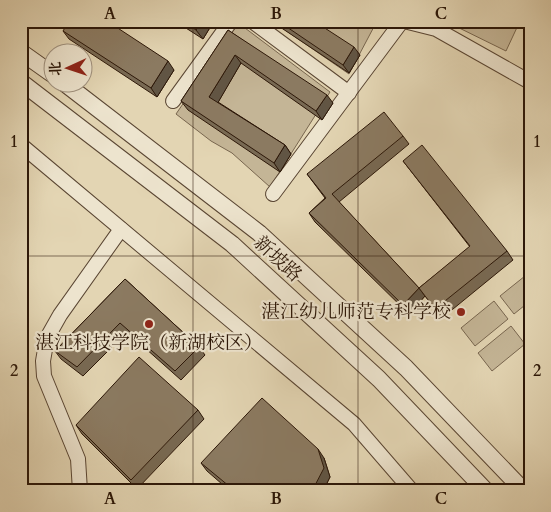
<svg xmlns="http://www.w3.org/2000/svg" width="551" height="512" font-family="Cardo,'Noto Serif SC',serif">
<rect width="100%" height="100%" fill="#e3d5b3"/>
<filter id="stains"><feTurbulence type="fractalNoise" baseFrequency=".004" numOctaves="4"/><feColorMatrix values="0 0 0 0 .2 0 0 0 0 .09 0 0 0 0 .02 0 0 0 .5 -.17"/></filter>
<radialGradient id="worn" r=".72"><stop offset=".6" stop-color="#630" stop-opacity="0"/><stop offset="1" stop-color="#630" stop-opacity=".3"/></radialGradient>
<g fill="#c4b596" stroke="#78664f">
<polygon points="272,21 377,21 349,74"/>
<polygon points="445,21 520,21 506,51"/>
<polygon points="241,25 330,92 270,187 232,153 211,141 176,114 234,29"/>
<polygon points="530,272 530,301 514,314 500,296"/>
<polygon points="494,301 508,319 475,346 461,328"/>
<polygon points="511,326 525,344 492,371 478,353"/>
<polygon points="530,364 530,420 524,398"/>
</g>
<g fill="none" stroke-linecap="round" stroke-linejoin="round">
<defs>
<g id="minor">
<polyline points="252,21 349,93"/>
<polyline points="404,21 436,29 530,82"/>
<polyline points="173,101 231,21"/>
<polyline points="21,145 354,424 412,491"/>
<polyline points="273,194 402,21"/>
<polyline points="80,491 78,459 44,376 43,361 47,338 60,315 121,229"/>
</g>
<g id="tertiary">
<polyline points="21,52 52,74"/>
<polyline points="21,82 232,244 379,379 486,491"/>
<polyline points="63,82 259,233 406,368 524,491"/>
</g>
</defs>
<use href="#minor" stroke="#5a4633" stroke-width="16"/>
<use href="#tertiary" stroke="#5a4633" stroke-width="18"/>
<use href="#minor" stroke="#ede4ce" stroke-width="14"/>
<use href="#tertiary" stroke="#ede4ce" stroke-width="16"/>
</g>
<g fill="#786953" stroke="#2c1708">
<polygon points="175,21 214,21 203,39"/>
<polygon points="271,21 314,21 360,55 349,73"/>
<polygon points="228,30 333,103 322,120 241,63 218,102 285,145 291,154 280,172 188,110 181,101"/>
<polygon points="63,31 174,70 157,97 69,39"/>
<polygon points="403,136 409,144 339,202 419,288 425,296 409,314 315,222 309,213 325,198 307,174"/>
<polygon points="403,161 507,251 513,260 442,318 419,288 470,247"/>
<polygon points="21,234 25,239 21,243"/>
<polygon points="125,279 199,347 205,355 181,380 127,332 83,376 61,359 55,351"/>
<polygon points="198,410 204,419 137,489 82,434 76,425"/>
<polygon points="324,458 330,477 323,491 230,491 207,471 201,463"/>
</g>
<g fill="#615544" stroke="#2c1708">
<polygon points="202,21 214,21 203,39 196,30"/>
<polygon points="354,47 360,55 349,73 343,65"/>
<polygon points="235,55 241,63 216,106 209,97"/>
<polygon points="168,61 174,70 157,97 151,88"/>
<polygon points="327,95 333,103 322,120 316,111"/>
<polygon points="285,145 291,154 280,172 274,163"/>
<polygon points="419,288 425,296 409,314 403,305"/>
<polygon points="318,449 324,458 330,477 323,491 312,491"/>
</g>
<g fill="#8b7a61" stroke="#2c1708">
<polygon points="69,21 107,21 168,61 151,88 63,31"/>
<polygon points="182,21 202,21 196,30"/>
<polygon points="278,21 314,21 354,47 343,65"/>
<polygon points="228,30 327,95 316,111 235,55 209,97 285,145 274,163 181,101"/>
<polygon points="384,112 403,136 332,194 419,288 403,305 309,213 326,198 307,174"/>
<polygon points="422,145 507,251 435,309 419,288 470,246 403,161"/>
<polygon points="125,279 199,347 175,371 120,323 77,367 55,351"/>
<polygon points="139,357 198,410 131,480 76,425"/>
<polygon points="262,398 318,449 324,468 312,491 235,491 201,463"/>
</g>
<path fill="none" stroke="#2c1708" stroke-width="1" stroke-opacity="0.55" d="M193,21V491M358,21V491M21,256H530"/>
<g fill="#8f2418" stroke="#ede4ce" stroke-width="2">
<circle cx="461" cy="312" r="5"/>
<circle cx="149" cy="324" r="5"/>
</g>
<g text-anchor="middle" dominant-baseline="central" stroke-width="4.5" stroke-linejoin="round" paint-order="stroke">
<g font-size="19" fill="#2c1708" stroke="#ede4ce">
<text transform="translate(278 259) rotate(43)">新坡路</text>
</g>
<g font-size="19" fill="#2c1708" stroke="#ede4ce" text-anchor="end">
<text x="451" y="312">湛江幼儿师范专科学校</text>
<text x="149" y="343" text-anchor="middle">湛江科技学院（新湖校区）</text>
</g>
</g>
<rect width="551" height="512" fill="none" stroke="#e3d5b3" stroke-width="55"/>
<g transform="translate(68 68) rotate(267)"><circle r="24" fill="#ede4ce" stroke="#a0927f"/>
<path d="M0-4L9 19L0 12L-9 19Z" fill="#8f2418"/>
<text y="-8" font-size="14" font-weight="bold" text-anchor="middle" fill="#2c1708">北</text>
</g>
<rect x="28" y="28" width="496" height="456" fill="none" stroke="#2c1708" stroke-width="2"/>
<g font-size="16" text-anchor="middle" font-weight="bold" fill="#2c1708">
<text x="110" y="19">A</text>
<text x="276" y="19">B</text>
<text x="441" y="19">C</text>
<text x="14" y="147">1</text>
<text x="537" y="147">1</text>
<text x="14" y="376">2</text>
<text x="537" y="376">2</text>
<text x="110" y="504">A</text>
<text x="276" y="504">B</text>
<text x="441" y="504">C</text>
</g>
<rect width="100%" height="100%" filter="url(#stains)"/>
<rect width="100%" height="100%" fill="url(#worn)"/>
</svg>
